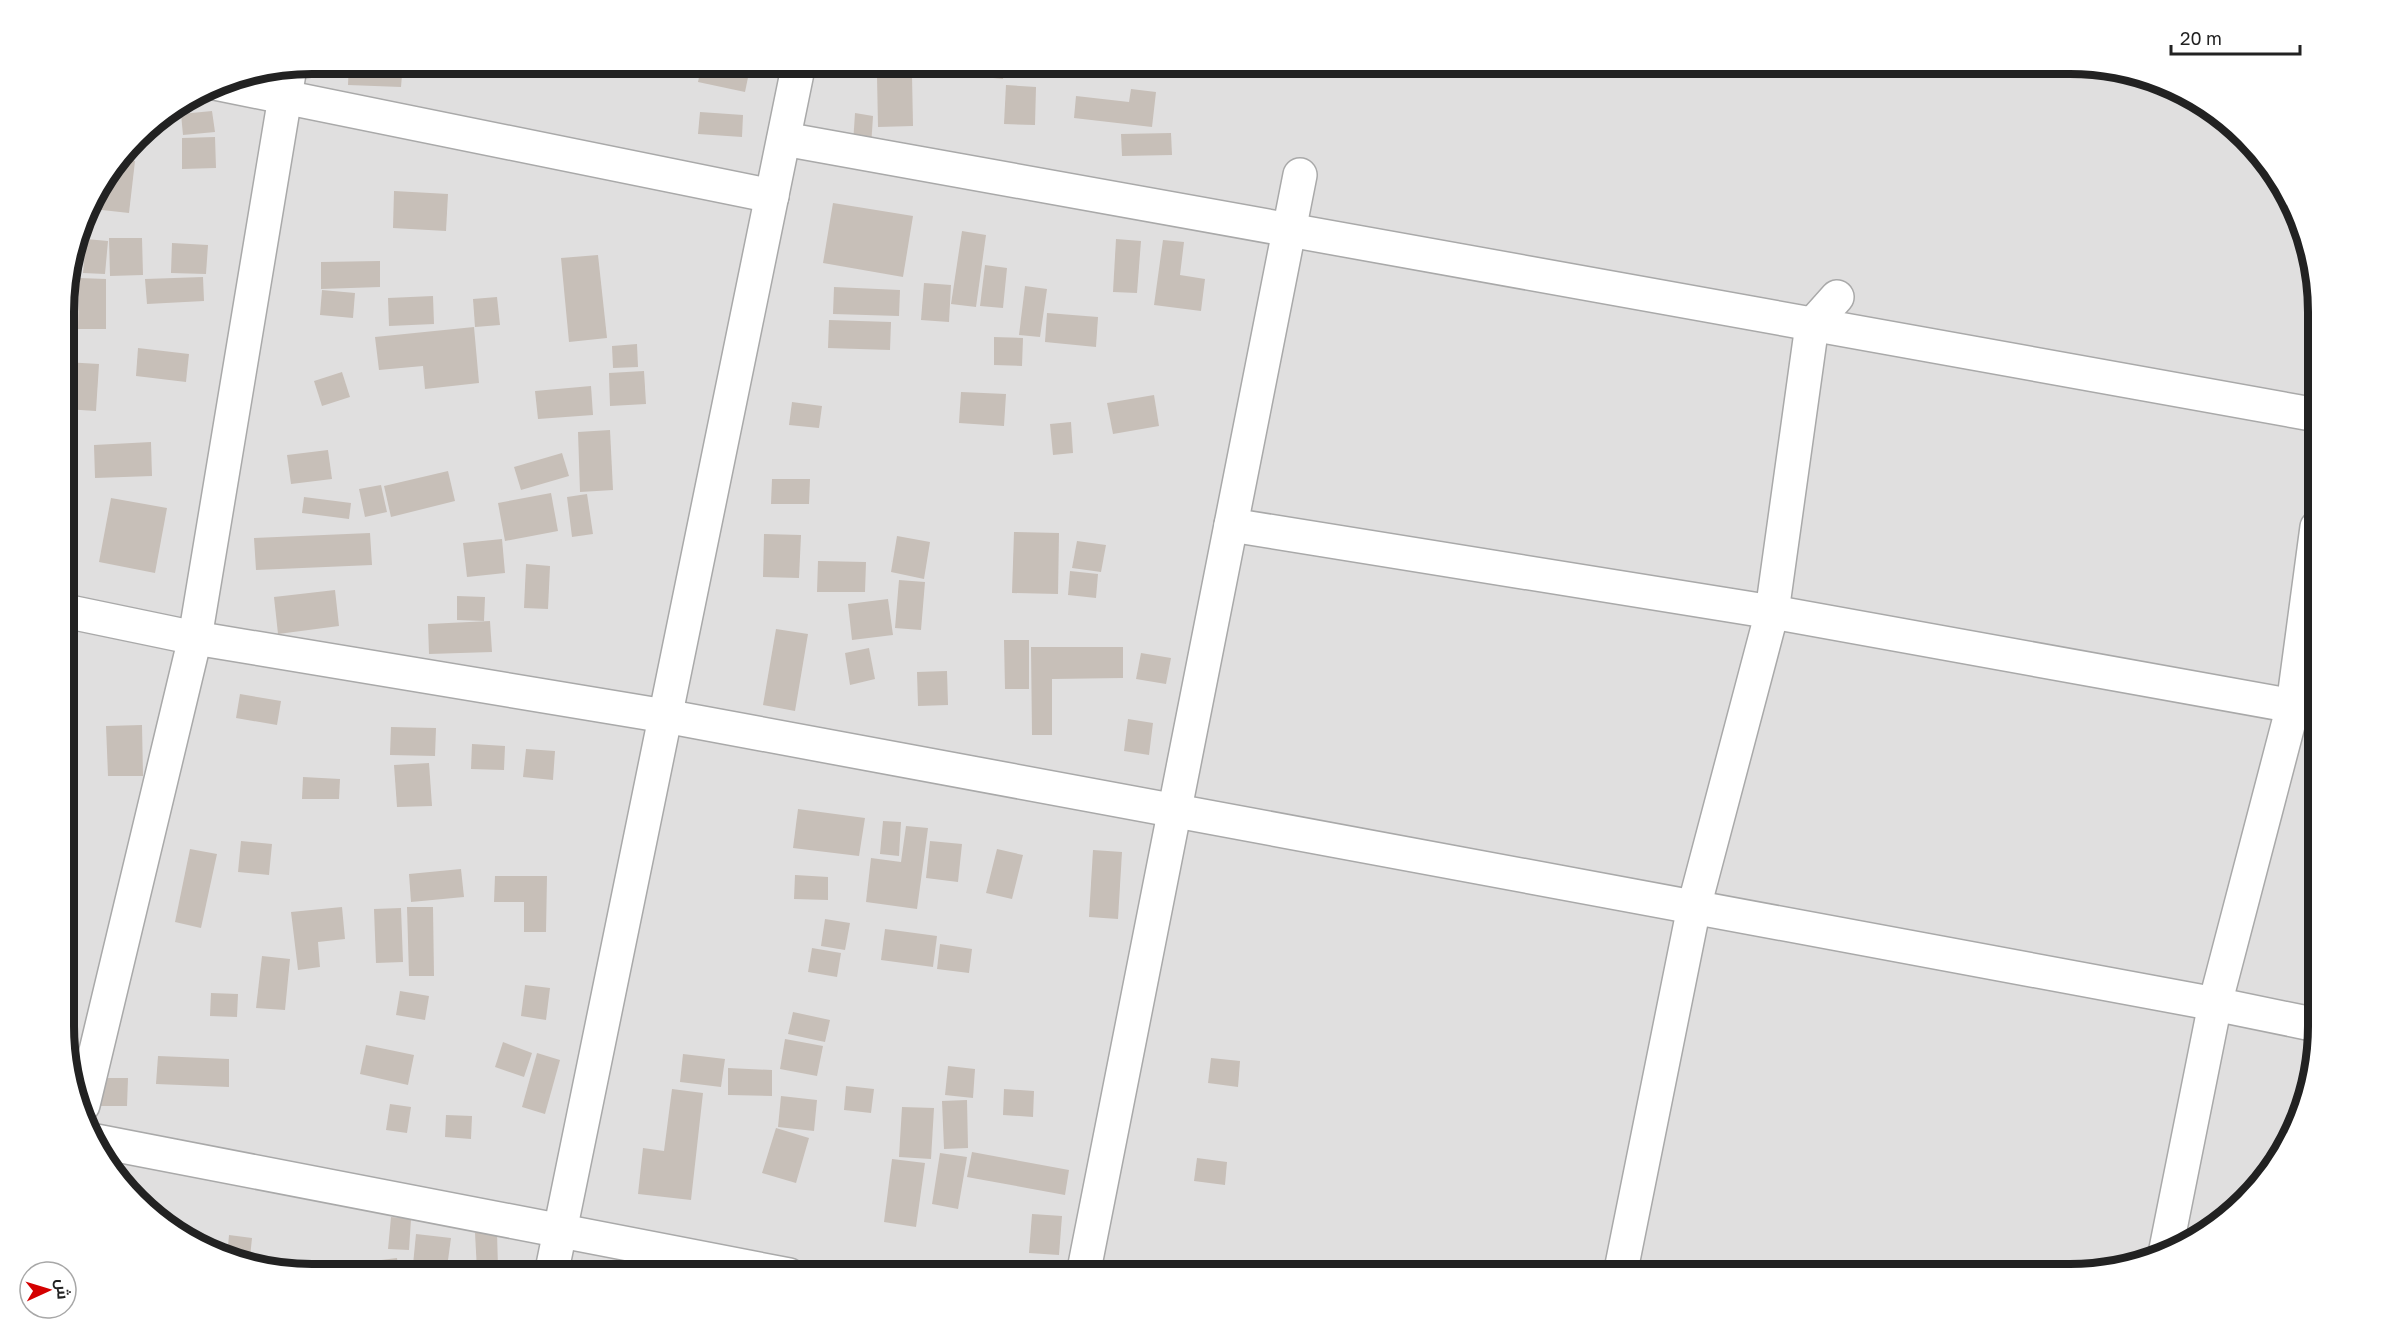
<svg xmlns="http://www.w3.org/2000/svg" width="2381" height="1338" font-family="'Golos Text',Cairo,sans-serif">
<rect width="100%" height="100%" fill="#f2efe9"/>
<polygon fill="#e0dfdf" points="312,63 2070,63 2133,71 2193,96 2276,174 2305,232 2317,295 2317,1042 2285,1150 2207,1233 2149,1262 2085,1274 311,1275 248,1267 188,1242 105,1164 65,1058 65,280 89,201 147,125 217,82"/>
<g fill="#c7bfb8">
<polygon points="349,63 403,63 401,87 348,85"/>
<polygon points="562,63 583,63 581,75 560,70"/>
<polygon points="702,63 751,63 745,92 698,82"/>
<polygon points="975,63 1005,63 1003,79 973,76"/>
<polygon points="912,75 913,126 878,127 877,76"/>
<polygon points="1006,85 1036,87 1035,125 1004,124"/>
<polygon points="1131,89 1156,92 1152,127 1074,118 1076,96 1129,102"/>
<polygon points="212,111 215,132 183,135 181,114"/>
<polygon points="700,112 743,115 742,137 698,134"/>
<polygon points="855,113 873,116 871,147 853,144"/>
<polygon points="1171,133 1172,155 1122,156 1121,134"/>
<polygon points="215,137 216,168 182,169 182,138"/>
<polygon points="121,159 135,161 129,213 93,209 95,194"/>
<polygon points="394,191 448,194 446,231 393,228"/>
<polygon points="833,203 913,216 903,277 823,263"/>
<polygon points="962,231 986,235 976,307 951,304"/>
<polygon points="109,238 142,238 143,275 110,276"/>
<polygon points="86,239 108,241 105,274 83,273"/>
<polygon points="1116,239 1141,241 1137,293 1113,292"/>
<polygon points="1163,240 1184,242 1180,275 1205,279 1201,311 1154,305"/>
<polygon points="172,243 208,245 206,274 171,273"/>
<polygon points="598,255 607,338 569,342 561,258"/>
<polygon points="380,261 380,287 321,289 321,262"/>
<polygon points="985,265 1007,268 1003,308 980,306"/>
<polygon points="203,277 204,301 147,304 145,279"/>
<polygon points="79,278 106,279 106,329 78,329"/>
<polygon points="924,283 951,285 949,322 921,320"/>
<polygon points="1025,286 1047,289 1040,337 1019,335"/>
<polygon points="834,287 900,290 899,316 833,314"/>
<polygon points="322,290 355,293 353,318 320,315"/>
<polygon points="433,296 434,324 389,326 388,298"/>
<polygon points="497,297 500,325 475,327 473,299"/>
<polygon points="1047,313 1098,317 1096,347 1045,342"/>
<polygon points="829,320 891,322 890,350 828,348"/>
<polygon points="474,327 479,383 425,389 423,366 379,370 375,337"/>
<polygon points="994,337 1023,338 1022,366 994,365"/>
<polygon points="637,344 638,367 613,368 612,346"/>
<polygon points="138,348 189,354 186,382 136,376"/>
<polygon points="65,362 99,364 96,411 65,409"/>
<polygon points="644,371 646,404 610,406 609,373"/>
<polygon points="342,372 350,397 322,406 314,381"/>
<polygon points="591,386 593,415 538,419 535,391"/>
<polygon points="961,392 1006,394 1004,426 959,423"/>
<polygon points="1154,395 1159,426 1113,434 1107,403"/>
<polygon points="792,402 822,406 819,428 789,425"/>
<polygon points="65,414 76,414 75,433 65,433"/>
<polygon points="1071,422 1073,453 1053,455 1050,424"/>
<polygon points="610,430 613,490 580,492 578,432"/>
<polygon points="151,442 152,476 95,478 94,445"/>
<polygon points="328,450 332,479 291,484 287,455"/>
<polygon points="562,453 569,476 521,490 514,467"/>
<polygon points="448,471 455,501 391,517 384,486"/>
<polygon points="772,479 810,479 809,504 771,504"/>
<polygon points="381,485 387,512 365,517 359,489"/>
<polygon points="551,493 558,531 505,541 498,503"/>
<polygon points="587,494 593,534 572,537 567,497"/>
<polygon points="304,497 351,503 349,519 302,513"/>
<polygon points="111,498 167,508 155,573 99,562"/>
<polygon points="1014,532 1059,533 1058,594 1012,593"/>
<polygon points="370,533 372,565 256,570 254,538"/>
<polygon points="764,534 801,535 799,578 763,577"/>
<polygon points="897,536 930,542 924,579 891,572"/>
<polygon points="502,539 505,573 467,577 463,543"/>
<polygon points="1077,541 1106,545 1101,572 1072,568"/>
<polygon points="818,561 866,562 865,592 817,592"/>
<polygon points="526,564 550,566 548,609 524,608"/>
<polygon points="1070,571 1098,574 1096,598 1068,595"/>
<polygon points="899,580 925,582 921,630 895,628"/>
<polygon points="335,590 339,626 278,634 274,597"/>
<polygon points="457,596 485,597 484,621 457,620"/>
<polygon points="888,599 893,635 852,640 848,604"/>
<polygon points="490,621 492,652 429,654 428,624"/>
<polygon points="776,629 808,634 795,711 763,705"/>
<polygon points="1004,640 1029,640 1029,689 1005,689"/>
<polygon points="1031,647 1123,647 1123,678 1052,679 1052,735 1032,735"/>
<polygon points="869,648 875,679 850,685 845,653"/>
<polygon points="1141,653 1171,658 1166,684 1136,679"/>
<polygon points="947,671 948,705 918,706 917,672"/>
<polygon points="240,694 281,701 277,725 236,718"/>
<polygon points="1128,719 1153,723 1149,755 1124,751"/>
<polygon points="142,725 143,776 108,776 106,726"/>
<polygon points="391,727 436,728 435,756 390,755"/>
<polygon points="472,744 505,746 504,770 471,769"/>
<polygon points="526,749 555,751 553,780 523,777"/>
<polygon points="429,763 432,806 397,807 394,765"/>
<polygon points="65,774 67,774 68,803 65,803"/>
<polygon points="303,777 340,779 339,799 302,799"/>
<polygon points="798,809 865,818 859,856 793,848"/>
<polygon points="883,821 901,822 899,856 880,854"/>
<polygon points="906,826 928,828 917,909 866,902 871,858 901,862"/>
<polygon points="241,841 272,844 269,875 238,872"/>
<polygon points="930,841 962,844 958,882 926,878"/>
<polygon points="190,849 217,854 201,928 175,922"/>
<polygon points="997,849 1023,855 1012,899 986,893"/>
<polygon points="1093,850 1122,852 1118,919 1089,917"/>
<polygon points="461,869 464,897 411,902 409,874"/>
<polygon points="795,875 828,877 828,900 794,899"/>
<polygon points="495,876 547,876 546,932 524,932 524,902 494,902"/>
<polygon points="342,907 345,939 318,942 320,967 298,970 291,912"/>
<polygon points="407,907 433,907 434,976 409,976"/>
<polygon points="401,908 403,962 376,963 374,909"/>
<polygon points="825,919 850,923 845,950 821,946"/>
<polygon points="885,929 937,936 933,967 881,960"/>
<polygon points="940,944 972,949 969,973 937,969"/>
<polygon points="812,948 841,953 837,977 808,972"/>
<polygon points="262,956 290,959 285,1010 256,1008"/>
<polygon points="525,985 550,988 546,1020 521,1016"/>
<polygon points="400,991 429,996 425,1020 396,1015"/>
<polygon points="211,993 238,994 237,1017 210,1016"/>
<polygon points="793,1012 830,1020 825,1042 788,1034"/>
<polygon points="785,1039 823,1046 817,1076 780,1069"/>
<polygon points="503,1042 532,1053 524,1077 495,1067"/>
<polygon points="366,1045 414,1055 408,1085 360,1074"/>
<polygon points="537,1053 560,1060 545,1114 522,1107"/>
<polygon points="683,1054 725,1059 721,1087 680,1082"/>
<polygon points="158,1056 229,1059 229,1087 156,1084"/>
<polygon points="1211,1058 1240,1061 1238,1087 1208,1083"/>
<polygon points="948,1066 975,1069 973,1098 945,1095"/>
<polygon points="728,1068 772,1070 772,1096 728,1095"/>
<polygon points="101,1078 128,1078 127,1106 101,1106"/>
<polygon points="846,1086 874,1089 871,1113 844,1110"/>
<polygon points="672,1089 703,1093 691,1200 638,1194 643,1148 664,1151"/>
<polygon points="1004,1089 1034,1091 1033,1117 1003,1115"/>
<polygon points="781,1096 817,1100 814,1131 778,1127"/>
<polygon points="967,1100 968,1148 944,1149 942,1101"/>
<polygon points="390,1104 411,1107 407,1133 386,1130"/>
<polygon points="902,1107 934,1108 931,1159 899,1157"/>
<polygon points="446,1115 472,1116 471,1139 445,1137"/>
<polygon points="776,1128 809,1138 796,1183 762,1173"/>
<polygon points="972,1152 1069,1170 1065,1195 967,1177"/>
<polygon points="940,1153 967,1157 958,1209 932,1204"/>
<polygon points="1197,1158 1227,1162 1225,1185 1194,1181"/>
<polygon points="892,1159 925,1163 916,1227 884,1222"/>
<polygon points="1032,1214 1062,1216 1059,1255 1029,1253"/>
<polygon points="391,1217 411,1219 409,1250 388,1249"/>
<polygon points="497,1232 498,1268 477,1270 475,1233"/>
<polygon points="416,1234 451,1238 446,1275 412,1275"/>
<polygon points="229,1235 252,1238 249,1267 227,1258"/>
<polygon points="397,1258 399,1275 335,1275 334,1266"/>
</g>
<g fill="none" stroke-linecap="round" stroke-linejoin="round">
<defs>
<g id="minor">
<polyline points="215,83 772,196"/>
<polyline points="784,139 2317,415"/>
<polyline points="1231,525 1772,612 2293,706"/>
<polyline points="65,611 195,638 665,716 2215,1004 2317,1025"/>
<polyline points="83,1105 195,638 290,67"/>
<polyline points="96,1141 789,1275"/>
<polyline points="2165,1254 2215,1004 2293,706 2317,527"/>
<polyline points="551,1275 799,63"/>
<polyline points="1083,1275 1300,175"/>
<polyline points="1620,1275 1694,907 1772,612 1812,325 1837,297"/>
</g>
</defs>
<use href="#minor" stroke="#a9a9a9" stroke-width="36"/>
<use href="#minor" stroke="#fff" stroke-width="33"/>
</g>
<path d="M0 0H2381V1338H0ZM312 74H2070A238 238 0 0 1 2308 312V1026A238 238 0 0 1 2070 1264H312A238 238 0 0 1 74 1026V312A238 238 0 0 1 312 74Z" fill="#fff" fill-rule="evenodd"/>
<path fill="none" stroke="#222" stroke-width="8" d="M312 74H2070A238 238 0 0 1 2308 312V1026A238 238 0 0 1 2070 1264H312A238 238 0 0 1 74 1026V312A238 238 0 0 1 312 74Z"/>
<g transform="translate(48 1290) rotate(86)"><circle r="28" fill="#ffffff" stroke="#a7a7a7" stroke-width="1.5"/>
<path d="M0-4.5L10 22L0 15L-10 22Z" fill="#d40000"/>
<text y="-9" font-size="16" font-weight="bold" text-anchor="middle" fill="#222222">ش</text>
</g>
<path d="M2171 45v9h129v-9" fill="none" stroke="#222222" stroke-width="3"/>
<text x="2180" y="45" font-size="18" fill="#222222" stroke="#ffffff" stroke-width="4.5" paint-order="stroke">20 m</text>
</svg>
